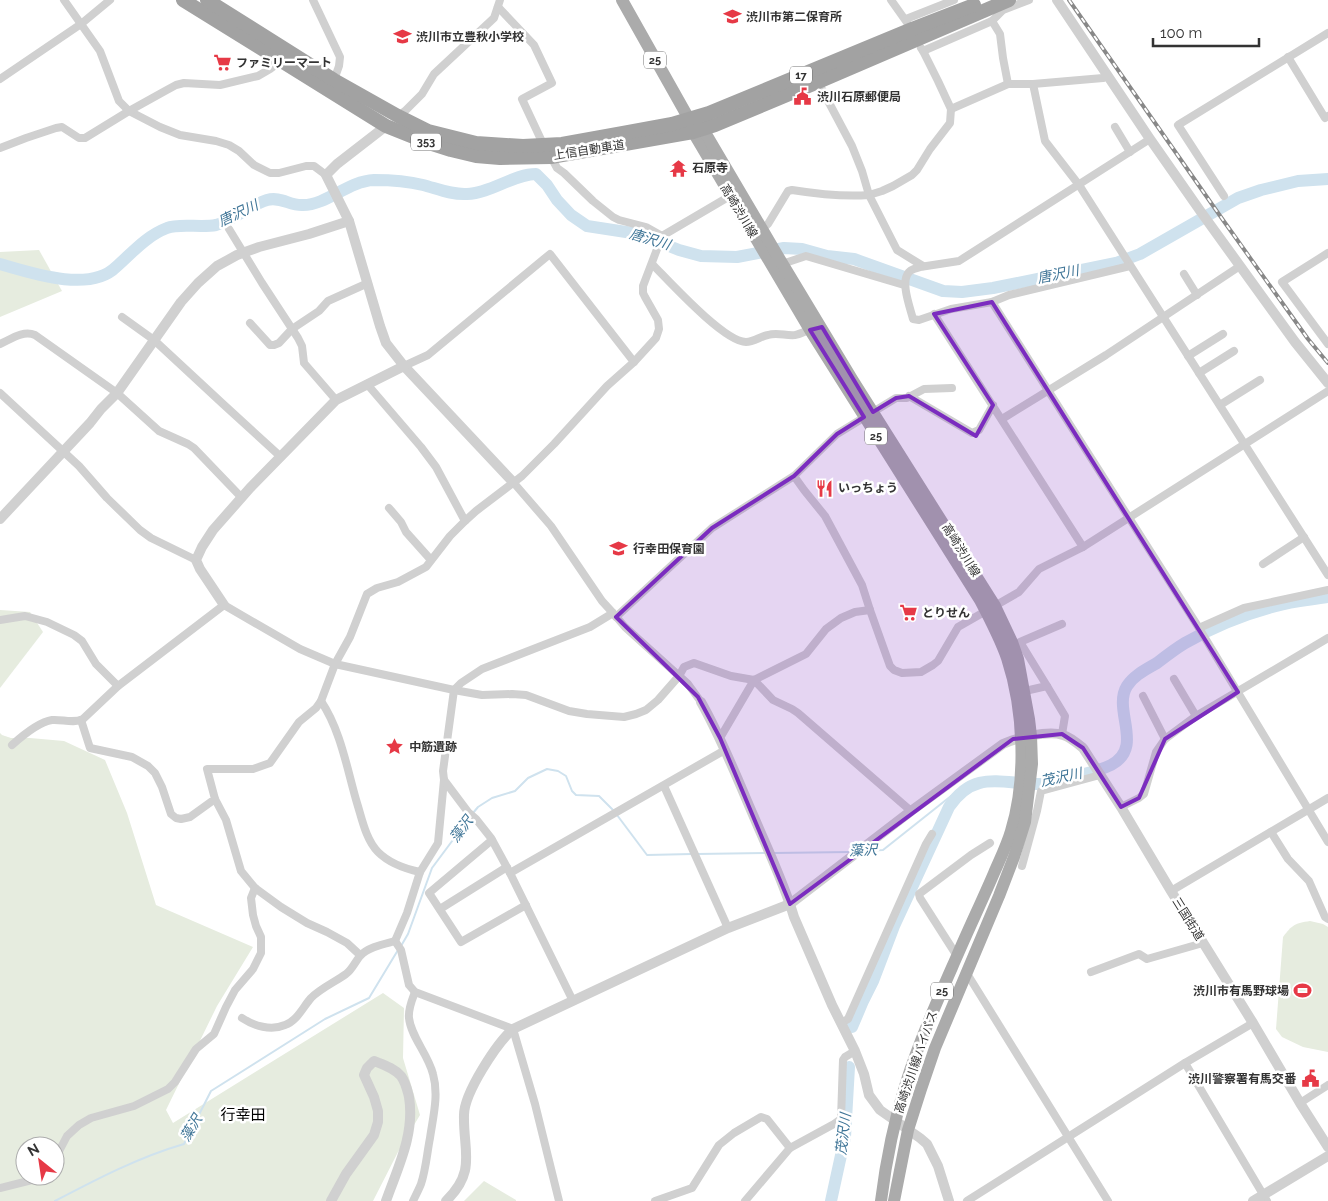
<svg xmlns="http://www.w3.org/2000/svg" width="1328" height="1201" font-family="Raleway,'Noto Sans JP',sans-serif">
<rect width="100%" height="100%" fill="#fff"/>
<g fill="#e6ecdf" fill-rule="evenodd">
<polygon points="39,250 62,291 0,317 0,252"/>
<polygon points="0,610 30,612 43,632 0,688"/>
<path d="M0,733L2,735L11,738H30L64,741L105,760L127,813L156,905L253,947L217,1006L166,1110L173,1123L383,993L404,1008L403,1058L420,1115L398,1152L373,1201H0ZM25,1146H55V1176H25Z"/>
<path d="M1310,921L1323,924L1328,927V1052L1303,1047L1282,1037L1276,1029L1283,937C1292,925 1295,923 1310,921Z"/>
<polygon points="484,1181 516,1200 516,1201 464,1201"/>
</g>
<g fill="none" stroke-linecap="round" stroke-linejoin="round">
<g stroke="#cfe2ee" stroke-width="2">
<polyline points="473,813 478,807 492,798 515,791 528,778 547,769 558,771 566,776 572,791 576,795 599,796 614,811"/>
<polyline points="617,815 647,855 692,854"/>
<polyline points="867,851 883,850 951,796 957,796"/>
<polyline points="774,853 850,852"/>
<polyline points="697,854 765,853"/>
<polyline points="401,946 408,934 432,868 470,817"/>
<path d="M55,1201C97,1179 139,1157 184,1144L211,1091L325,1019L369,998L398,950"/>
</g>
<g stroke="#cfe2ee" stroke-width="12">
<path d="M0,264C31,273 90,293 116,267C132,253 146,236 167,228C179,223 201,228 216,225C234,220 248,206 267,200C281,196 290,206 303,205C327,205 348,181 374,180C390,180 407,181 423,185C438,189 452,195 467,194C491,193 514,174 536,174L547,185L557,200L571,215L587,226L639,234L679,250L701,256L737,257L784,248L802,249L827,256L854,259L943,291L962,292L993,288L1116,263L1140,254L1238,198L1261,190L1298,181L1328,179"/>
<path d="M852,1027L863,1001L873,981L894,926L949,807C975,768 1004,785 1041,784C1049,783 1056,781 1064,779C1079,775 1097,772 1111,765C1145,747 1112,710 1127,686C1134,675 1147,669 1157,663C1166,656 1175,649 1185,643C1213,627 1245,614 1276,606C1293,601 1311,600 1328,597"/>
<polyline points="831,1201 845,1137 849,1067"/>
</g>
<g stroke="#d0d0d0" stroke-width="8">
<polyline points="64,0 100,51 119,101 129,111 160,127 180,135 216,141 229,145 239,151 254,165 270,173 279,173 306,166 314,166 326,175"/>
<polyline points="313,0 340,57 339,66 334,80"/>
<polyline points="891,0 913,31"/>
<polyline points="498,7 534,45 552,83 522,99 544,146"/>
<polyline points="906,19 954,0"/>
<polyline points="992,21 1000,34 1003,58 1008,84 1033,84 1045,141 1079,185 1328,575"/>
<polyline points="921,48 923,51 992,21 1003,10 1029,0"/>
<polyline points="1288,57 1325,118 1328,116"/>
<polyline points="0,79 81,24 110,0"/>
<polyline points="818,82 852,146 862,171 869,195 882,191 893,186 912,175 917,170 930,149 950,123 951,109 938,81 923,51"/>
<polyline points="1033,84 1103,78"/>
<polyline points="951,109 1008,84"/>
<polyline points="397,117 405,111 422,94 434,74 494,18 500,0"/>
<polyline points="1115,127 1130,152"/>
<polyline points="0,148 26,138 56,128 62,127 79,138 85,138 129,111 165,91 176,85 184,83 220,85 258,76 270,69 274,66 277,58"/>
<polyline points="550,155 557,168 564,173 593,201 613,217 619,220 646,227 662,236"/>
<polyline points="1224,196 1178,125 1328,33"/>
<polyline points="229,229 262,283 298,338 302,346 304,363 336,400"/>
<path d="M762,229L768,224L788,191L792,190C817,194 843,197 869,195L897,250L923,266"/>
<polyline points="1328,253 1282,282 1328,344"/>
<path d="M652,264C669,281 724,342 746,342C754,342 761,336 768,335C777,332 786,336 795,335C801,334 807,330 813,329"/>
<polyline points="782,264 806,256 904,285"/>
<path d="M1130,266L1009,295L992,302L951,309L919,320L913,319C910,307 900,282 909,272C912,269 916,268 920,267L959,261L1150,139"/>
<polyline points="1184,274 1197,295"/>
<polyline points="992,302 1199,628 1328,842"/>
<polyline points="934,314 1083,547"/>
<polyline points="122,317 154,340 223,404 281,457"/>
<polyline points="250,323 270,345 274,345 279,343 292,329 319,311 328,301 368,283"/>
<path d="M0,344C11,339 23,330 35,335L117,393L159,431L188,444L194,448L242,498"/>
<polyline points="1188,356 1223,334"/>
<polyline points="404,366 428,355 550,254 634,362"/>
<polyline points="1199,373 1234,351"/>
<polyline points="367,384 421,447 436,467 465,521"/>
<polyline points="0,393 79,466 107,498 140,530 151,538 196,560"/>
<polyline points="909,396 972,433 979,430 993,405"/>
<polyline points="1220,405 1260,380"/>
<polyline points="1002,419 1106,355 1240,266"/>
<polyline points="794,476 804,490 825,516 862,585 870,610 890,666 894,670 902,673 921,672 933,665 938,661 958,627 1019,592 1039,569 1083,547 1328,391"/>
<polyline points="513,482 551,526 602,601 613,613 625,627 688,684 701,702"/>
<polyline points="389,508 401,522 406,532 431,560"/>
<polyline points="1263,564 1304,537"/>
<polyline points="616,617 712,528 794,476 837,434 896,398 907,398 924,389 952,388"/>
<polyline points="0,620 25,616 47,622 74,635 82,641 96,664 118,686"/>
<polyline points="1199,628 1244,608 1328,590"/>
<polyline points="1174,679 1196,716"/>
<polyline points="1047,686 1020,642 1062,624"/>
<polyline points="1025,691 1047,686 1065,716 1062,734"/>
<polyline points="1143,696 1165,739"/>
<path d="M321,701C341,731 347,769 357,803C362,819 366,840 378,852C389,863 406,869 420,872"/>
<polyline points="81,720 90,748 132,757 148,766 155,773 162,787 171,814 176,818 181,819 190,817 215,799 207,769 253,769 270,763 299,722 316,708 321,701 335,664 350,637 367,594 377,588 398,582 426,567 450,536 465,521 476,511 522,476 554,444 607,386 634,362 656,338 659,329 658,320 645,297 643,293 643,286 662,236 730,196"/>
<polyline points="720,738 754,680 773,700 792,709 798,713 911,811"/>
<path d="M12,745C22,736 39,722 52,720C62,719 73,724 83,719L118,686L224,605L300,649L335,664L454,690L482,695L512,694L526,695L569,711L587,714L624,717L636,714L646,710L658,700L679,676L684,667L694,663L731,676L754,680L806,654L826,629L841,618L855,612L870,610"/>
<polyline points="664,786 728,928"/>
<polyline points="215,799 226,820 241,871 255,888 281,907 307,923 327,932 347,943 360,955"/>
<polyline points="1121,807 1139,798 1144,794 1156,752 1165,739 1196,716 1328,638"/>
<polyline points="1271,832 1288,859 1309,881 1325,917 1328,919"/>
<polyline points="492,840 429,893 461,942 526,905"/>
<polyline points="1022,866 1037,811 1041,791 1100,775"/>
<polyline points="510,873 725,750"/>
<polyline points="1171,891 1328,798"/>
<polyline points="440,909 507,867"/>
<polyline points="395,941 407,913 420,872 438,843 444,780"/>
<polyline points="957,956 920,898 919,894 971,855 990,843"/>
<polyline points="966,972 1108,1201"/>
<polyline points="1091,972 1139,954 1147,959 1203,943"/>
<polyline points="573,1001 510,873 491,838 476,819 468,812 444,780 443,771 454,690 461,683 482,669 590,627 613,613"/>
<path d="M242,1018C254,1026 271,1031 285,1025C297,1021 303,1007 311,998C321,988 335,982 346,974C352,970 355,962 360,956C368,947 384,944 395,941L401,950L409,985L415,992L513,1029L535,1104L559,1201"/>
<polyline points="841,1023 848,1019 926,844 932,834"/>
<polyline points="1185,1063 1267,1201"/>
<polyline points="1300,1103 1328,1085"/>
<polyline points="55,1159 67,1136 79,1125 91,1118 134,1106 168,1089 175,1082 196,1049 214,1034 226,1007 235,990 253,969 261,953 261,937 256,926 253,915 251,898 255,888"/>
<polyline points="0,1188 36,1179 40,1176"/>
<path d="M413,1201C416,1195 419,1189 421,1184C426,1169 427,1153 430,1138C433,1117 439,1095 433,1074C428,1054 411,1037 409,1018C408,1009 412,1000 415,992"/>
<polyline points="655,1201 692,1188 719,1145 734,1133 761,1117 767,1119 790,1148"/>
<polyline points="745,1201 790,1148 834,1124 841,1119 843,1060 845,1057 855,1051"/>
<polyline points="967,1201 1185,1063 1253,1023"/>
</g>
<g stroke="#d0d0d0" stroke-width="10">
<polyline points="1057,0 1150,139 1201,212 1295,342 1328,383"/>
<polyline points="386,126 337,164 326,175 349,221 380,326 386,343 404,366 513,482"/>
<polyline points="0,519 90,423 101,409 117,393 181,302 198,283 217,266 237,255 259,247 309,234 349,221"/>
<polyline points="224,605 200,569 196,560 202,547 213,530 250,488 336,400 404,366"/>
<path d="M701,702C722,739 737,778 754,817C768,850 784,883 794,917L832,1005L855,1051L864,1074L869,1095L880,1110L920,1138L927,1144L938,1166L949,1201"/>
<path d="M331,1201L346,1174L374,1135L378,1122V1111L374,1097L364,1075L367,1068L374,1061C384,1065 394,1068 401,1076C406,1083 407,1089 409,1097C415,1134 398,1167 386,1201"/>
<path d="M446,1201C477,1171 463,1151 464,1115C464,1093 497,1043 513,1029L728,928L790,904L911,811L1003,744C1016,738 1048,730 1063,735C1070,737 1077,743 1083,748L1121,807L1171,891L1253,1023L1300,1103L1328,1147"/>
<polyline points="1253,1201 1328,1156"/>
</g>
<g stroke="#ababab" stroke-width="12">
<path d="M622,0L689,119L693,132L810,330L980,600C990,619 1000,638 1007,658C1024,710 1027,779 1011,831C1007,845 1000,859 994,873C982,901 969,928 957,956C939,997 920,1039 906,1083C894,1121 886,1161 881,1201"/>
<polyline points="696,124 703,129 779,258 852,379 995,606 1012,642 1018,659 1029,719 1031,736 1032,764 1025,822 1014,857 999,896 935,1048 921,1089 908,1130 894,1201"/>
</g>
<g stroke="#a2a2a2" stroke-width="14">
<polyline points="183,0 386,126 426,142 451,150 476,156 500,158 551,157 693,132 715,125 818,82 1009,0"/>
<polyline points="207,0 334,80 398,116 428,131 476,143 523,146 562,144 623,133 672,124 709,113 912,29 974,5"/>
</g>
<defs>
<polyline id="rail" points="1069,0 1223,220 1308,339 1328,363"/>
</defs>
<use href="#rail" stroke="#888" stroke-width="4"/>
<use href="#rail" stroke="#fff" stroke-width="2" stroke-dasharray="5.5" stroke-linecap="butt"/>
</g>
<path fill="#7b2cbf" fill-opacity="0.2" stroke="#7b2cbf" stroke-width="4" stroke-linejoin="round" d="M992,302L1238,692L1165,739L1139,798L1121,807L1083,748L1062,734L1013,739L790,904L720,738L698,697L616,617L712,528L794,476L837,434L864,417L810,330L822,327L873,412L896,398L909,396L976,436L993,405L934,314Z"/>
<defs>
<symbol id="school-bare" viewBox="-9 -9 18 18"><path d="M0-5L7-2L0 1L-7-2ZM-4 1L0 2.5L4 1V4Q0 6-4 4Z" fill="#e63946" stroke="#fff" stroke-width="2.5" paint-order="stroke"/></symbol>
<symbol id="supermarket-bare" viewBox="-9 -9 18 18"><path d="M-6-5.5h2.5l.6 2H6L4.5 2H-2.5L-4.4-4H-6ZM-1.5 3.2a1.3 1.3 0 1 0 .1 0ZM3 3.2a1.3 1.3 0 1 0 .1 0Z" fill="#e63946" stroke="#fff" stroke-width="2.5" paint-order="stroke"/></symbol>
<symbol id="civic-bare" viewBox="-9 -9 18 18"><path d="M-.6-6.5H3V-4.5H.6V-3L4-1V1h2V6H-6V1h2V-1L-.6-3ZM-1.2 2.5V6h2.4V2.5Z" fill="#e63946" stroke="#fff" stroke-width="2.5" paint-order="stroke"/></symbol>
<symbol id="temple-bare" viewBox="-9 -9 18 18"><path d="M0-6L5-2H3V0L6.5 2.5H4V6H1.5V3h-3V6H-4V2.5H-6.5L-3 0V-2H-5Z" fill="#e63946" stroke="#fff" stroke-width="2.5" paint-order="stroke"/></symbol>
<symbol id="restaurant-bare" viewBox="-9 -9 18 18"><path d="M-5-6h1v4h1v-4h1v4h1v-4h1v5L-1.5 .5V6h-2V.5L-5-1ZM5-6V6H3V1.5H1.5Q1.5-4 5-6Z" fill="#e63946" stroke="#fff" stroke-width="2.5" paint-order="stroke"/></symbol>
<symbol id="sight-bare" viewBox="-9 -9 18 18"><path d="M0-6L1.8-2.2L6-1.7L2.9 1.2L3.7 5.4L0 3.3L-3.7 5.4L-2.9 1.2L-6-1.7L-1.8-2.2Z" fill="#e63946" stroke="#fff" stroke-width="2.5" paint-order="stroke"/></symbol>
<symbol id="stadium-bare" viewBox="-9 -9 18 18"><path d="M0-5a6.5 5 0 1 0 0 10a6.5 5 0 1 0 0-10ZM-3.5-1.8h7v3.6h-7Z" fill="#e63946" stroke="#fff" stroke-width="2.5" paint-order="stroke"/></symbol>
</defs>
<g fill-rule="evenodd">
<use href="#school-bare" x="720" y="4" width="25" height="25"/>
<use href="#school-bare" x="390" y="24" width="25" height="25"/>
<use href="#supermarket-bare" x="210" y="50" width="25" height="25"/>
<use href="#civic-bare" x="790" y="84" width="25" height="25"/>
<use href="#temple-bare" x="666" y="156" width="25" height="25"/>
<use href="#restaurant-bare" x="812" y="476" width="25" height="25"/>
<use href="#school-bare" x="606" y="536" width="25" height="25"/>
<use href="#supermarket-bare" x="896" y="600" width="25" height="25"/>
<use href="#sight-bare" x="382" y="734" width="25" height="25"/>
<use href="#stadium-bare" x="1290" y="978" width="25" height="25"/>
<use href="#civic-bare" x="1298" y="1066" width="25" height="25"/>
</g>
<g text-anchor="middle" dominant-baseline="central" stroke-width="5" stroke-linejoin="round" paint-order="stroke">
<g fill="#fff" stroke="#707070" stroke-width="1">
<rect x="644" y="51.5" width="22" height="17" rx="4"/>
<rect x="790" y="66.5" width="22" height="17" rx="4"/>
<rect x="411" y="133.5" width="30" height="17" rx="4"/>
<rect x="865" y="427.5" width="22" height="17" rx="4"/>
<rect x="931" y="982.5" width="22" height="17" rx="4"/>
</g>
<g font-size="11" font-weight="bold" fill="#333">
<text x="655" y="60">25</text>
<text x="801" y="75">17</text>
<text x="426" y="142">353</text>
<text x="876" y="436">25</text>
<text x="942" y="991">25</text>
</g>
<g font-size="12" font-weight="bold" fill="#333" stroke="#fff" text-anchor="start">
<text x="746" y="17">渋川市第二保育所</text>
<text x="416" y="37">渋川市立豊秋小学校</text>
<text x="236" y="63">ファミリーマート</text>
<text x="817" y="97">渋川石原郵便局</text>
<text x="692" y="168">石原寺</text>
<text x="838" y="488">いっちょう</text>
<text x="633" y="549">行幸田保育園</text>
<text x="922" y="613">とりせん</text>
<text x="409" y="747">中筋遺跡</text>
<text x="1289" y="991" text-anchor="end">渋川市有馬野球場</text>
<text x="1296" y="1079" text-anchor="end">渋川警察署有馬交番</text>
</g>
<g font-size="12" fill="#333" stroke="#fff">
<text transform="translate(589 150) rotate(-9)">上信自動車道</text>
<text transform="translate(739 211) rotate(59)">高崎渋川線</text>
<text transform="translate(961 550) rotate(58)">高崎渋川線</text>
<text transform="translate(1188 919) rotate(58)">三国街道</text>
<text transform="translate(916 1062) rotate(-71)">高崎渋川線バイパス</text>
</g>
<g font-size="14" font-style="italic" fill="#3f7597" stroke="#fff">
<text transform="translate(238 213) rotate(-25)">唐沢川</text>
<text transform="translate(650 239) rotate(17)">唐沢川</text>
<text transform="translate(1058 274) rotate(-11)">唐沢川</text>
<text transform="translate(1061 777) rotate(-12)">茂沢川</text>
<text transform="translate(461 829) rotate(-53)">藻沢</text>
<text transform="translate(863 850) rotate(-2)">藻沢</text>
<text transform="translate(191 1128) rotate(-59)">藻沢</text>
<text transform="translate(843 1134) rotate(-83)">茂沢川</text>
</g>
<g font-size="15" fill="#000" stroke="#fff">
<text x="243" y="1115">行幸田</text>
</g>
</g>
<g transform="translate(40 1161) rotate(330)"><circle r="24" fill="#ffffff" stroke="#adadad"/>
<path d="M0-4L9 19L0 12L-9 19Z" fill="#e63946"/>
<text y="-8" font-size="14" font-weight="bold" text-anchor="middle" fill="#333333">N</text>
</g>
<path d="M1153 38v8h106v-8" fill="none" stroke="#333333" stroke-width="2.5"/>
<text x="1160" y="38" font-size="15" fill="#333333" stroke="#ffffff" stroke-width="4" paint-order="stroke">100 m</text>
</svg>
